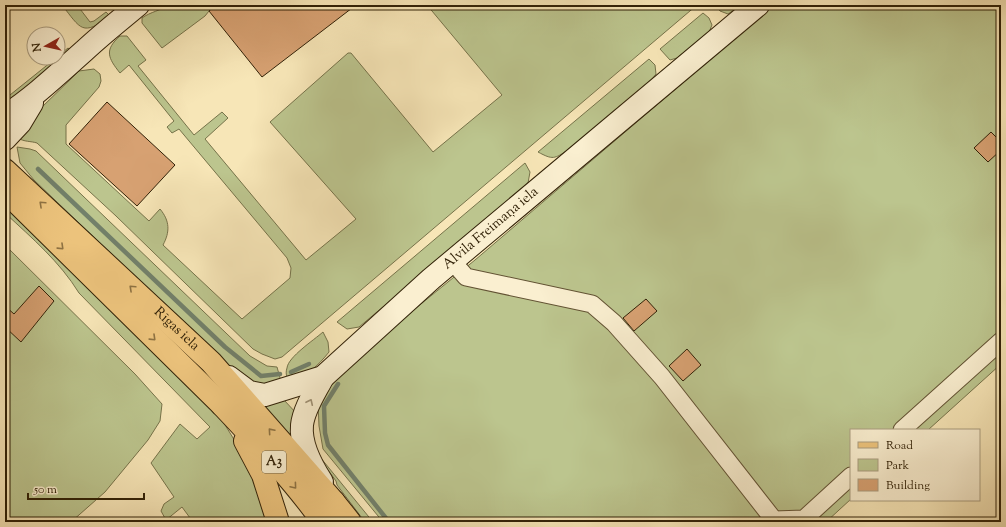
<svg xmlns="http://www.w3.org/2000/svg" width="1006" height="527" font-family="'Sorts Mill Goudy',serif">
<rect width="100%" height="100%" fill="#f7e6b7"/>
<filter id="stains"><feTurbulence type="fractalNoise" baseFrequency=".005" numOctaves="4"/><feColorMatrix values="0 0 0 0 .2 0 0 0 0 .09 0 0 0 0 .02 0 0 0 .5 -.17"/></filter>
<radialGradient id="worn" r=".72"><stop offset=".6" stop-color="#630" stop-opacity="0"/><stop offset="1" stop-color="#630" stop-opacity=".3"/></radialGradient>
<g fill="#bcc58e" stroke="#76734a">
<path d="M62,5H77L90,22L94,21L106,12L110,16C82,37 81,29 62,5Z"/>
<path d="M169,5H216L209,11L205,16L162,48L142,23V18C150,12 162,10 169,5Z"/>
<path d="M427,5H697L282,357L275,359L262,354L253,349L116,216L37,143C31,141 24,142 18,138L41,108L79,71L94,69L100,74L101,81L99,87L66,125V144L149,221L160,209C170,221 170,232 163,245L242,319L290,278L291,268L287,258L179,129L172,133L167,127L174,121L129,65L120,73C108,58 104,50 120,36H127L146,60L138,66L194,135L222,112L228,118L205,139L306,260L356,219L270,122L348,53H351L433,152L502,95Z"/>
<polygon points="715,5 741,5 728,14 720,11"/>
<polygon points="774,5 1001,5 1001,364 928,430 851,430 851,499 826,522 383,522 323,449 319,426 318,403 334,379 416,308 475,260"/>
<polygon points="703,13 709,18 712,25 709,32 677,58 670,60 660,49"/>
<polygon points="68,48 72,51 5,106 5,99 56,58 58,58 58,56"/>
<path d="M649,59L655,65L656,74L647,85L568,150C554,159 553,160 538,152Z"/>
<polygon points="17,147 30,149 36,151 250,356 267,366 277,367 282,385 254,383 238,375 34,180 20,163"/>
<polygon points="525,163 530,172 528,183 495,213 359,327 347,329 337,322"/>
<path d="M5,202L42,240L59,260L173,369L222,420L246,459L267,522H193L182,507L166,520L161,511L164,504L174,497L151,463L180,424L197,439L210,427L79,293C60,262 32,238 5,213Z"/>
<polygon points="5,245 135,374 162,404 160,421 148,440 105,492 71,522 5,522"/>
<path d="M323,332L328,342L329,352C318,366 306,376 290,383C287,378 285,374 287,368C288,357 314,340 323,332Z"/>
<polygon points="284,400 297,414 292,437 263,407 264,404"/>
<polygon points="320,457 373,522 365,522 337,485 336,481 319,458"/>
</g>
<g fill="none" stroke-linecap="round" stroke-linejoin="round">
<g stroke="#72806a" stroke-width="4.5">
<polyline points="38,169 225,347 261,376 280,374"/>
<polyline points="291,372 309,364"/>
<polyline points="338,384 324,406 325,433 328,445 389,522"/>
</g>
</g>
<g fill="#d7a172" stroke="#312107">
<polygon points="216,5 356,5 262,77 209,11"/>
<polygon points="107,102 175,165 137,206 69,144"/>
<polygon points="991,132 1001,142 1001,150 988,162 974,148"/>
<polygon points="39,286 54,301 21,342 5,327 5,306 14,314"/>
<polygon points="646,299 657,311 634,331 623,318"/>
<polygon points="687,349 701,365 683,381 669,366"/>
</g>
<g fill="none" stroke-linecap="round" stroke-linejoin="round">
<defs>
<g id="street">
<polyline points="453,262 466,277 592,304 614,323 662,377 774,520 804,519 851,476"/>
<polyline points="902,430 1001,341"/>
</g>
<g id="secondary">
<path d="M5,116C34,97 58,74 84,51C101,35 120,20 138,5"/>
<polyline points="5,139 20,123 32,103"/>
<path id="s1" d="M229,377L249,392L265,395L323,377L431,279L758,5"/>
<path d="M322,482C311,465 300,445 302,425C304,408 316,391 323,377"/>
</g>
<g id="primary">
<path id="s2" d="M5,170L211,362L334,502"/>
<polyline points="5,191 222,405"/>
</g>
<g id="highway">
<path d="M222,405C257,442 293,480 323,522"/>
<polyline points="245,441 263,475 278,522"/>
<polyline points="334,502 350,522"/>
</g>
</defs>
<use href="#street" stroke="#625233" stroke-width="19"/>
<use href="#secondary" stroke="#312107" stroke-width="24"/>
<use href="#primary" stroke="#312107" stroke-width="24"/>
<use href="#highway" stroke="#312107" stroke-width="24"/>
<use href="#street" stroke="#faefd0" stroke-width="17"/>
<use href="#secondary" stroke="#faefd0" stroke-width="22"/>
<use href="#primary" stroke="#ecc37c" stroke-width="22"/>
<use href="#highway" stroke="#ecc37c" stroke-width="22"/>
</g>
<defs><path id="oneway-chevron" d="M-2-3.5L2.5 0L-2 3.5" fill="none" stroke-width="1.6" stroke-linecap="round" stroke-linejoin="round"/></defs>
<g stroke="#8e7242">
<use href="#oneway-chevron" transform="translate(42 204) rotate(-137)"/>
<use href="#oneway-chevron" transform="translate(61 247) rotate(44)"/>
<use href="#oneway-chevron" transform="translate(132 288) rotate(-137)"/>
<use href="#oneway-chevron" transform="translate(153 338) rotate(44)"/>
<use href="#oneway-chevron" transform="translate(271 431) rotate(-131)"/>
<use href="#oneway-chevron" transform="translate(294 486) rotate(50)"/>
</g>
<use stroke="#a09276" href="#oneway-chevron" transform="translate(310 402) rotate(-65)"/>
<g text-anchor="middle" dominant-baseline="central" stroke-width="3" stroke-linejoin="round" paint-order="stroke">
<rect fill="#faefd0" stroke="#6d5f43" stroke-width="1" x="262" y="451" width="24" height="22" rx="3"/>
<g font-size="13" font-weight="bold" fill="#312107">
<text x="274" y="462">A3</text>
</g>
<g font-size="14" fill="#312107" stroke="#faefd0">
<text stroke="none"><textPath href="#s1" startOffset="326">Alvila Freimaņa iela</textPath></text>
<text stroke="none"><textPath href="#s2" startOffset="234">Rīgas iela</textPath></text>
</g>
</g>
<rect width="1006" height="527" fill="none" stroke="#f7e6b7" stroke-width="20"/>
<rect x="6" y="6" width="994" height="515" fill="none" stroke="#312107" stroke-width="2"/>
<rect x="10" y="10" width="986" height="507" fill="none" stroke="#312107"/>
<rect x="850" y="429" width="130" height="72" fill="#faefd0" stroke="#aa9d80"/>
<rect x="858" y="442" width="20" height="6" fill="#ecc37c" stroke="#aa9d80"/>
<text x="886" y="449" font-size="12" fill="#312107">Road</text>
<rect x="858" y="459" width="20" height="12" fill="#bcc58e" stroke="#aa9d80"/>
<text x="886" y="469" font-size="12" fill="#312107">Park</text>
<rect x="858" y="479" width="20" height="12" fill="#d7a172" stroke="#aa9d80"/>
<text x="886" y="489" font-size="12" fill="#312107">Building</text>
<g transform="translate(46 46) rotate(262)"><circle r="19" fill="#faefd0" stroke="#aa9d80"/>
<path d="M0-3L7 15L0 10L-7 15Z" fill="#8f2418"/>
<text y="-6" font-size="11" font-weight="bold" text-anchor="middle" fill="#312107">N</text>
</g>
<path d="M28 493v6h116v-6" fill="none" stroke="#312107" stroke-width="2"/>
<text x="34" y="493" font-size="12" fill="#312107" stroke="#faefd0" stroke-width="3" paint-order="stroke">50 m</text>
<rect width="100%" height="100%" filter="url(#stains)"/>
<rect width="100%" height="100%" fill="url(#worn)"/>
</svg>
